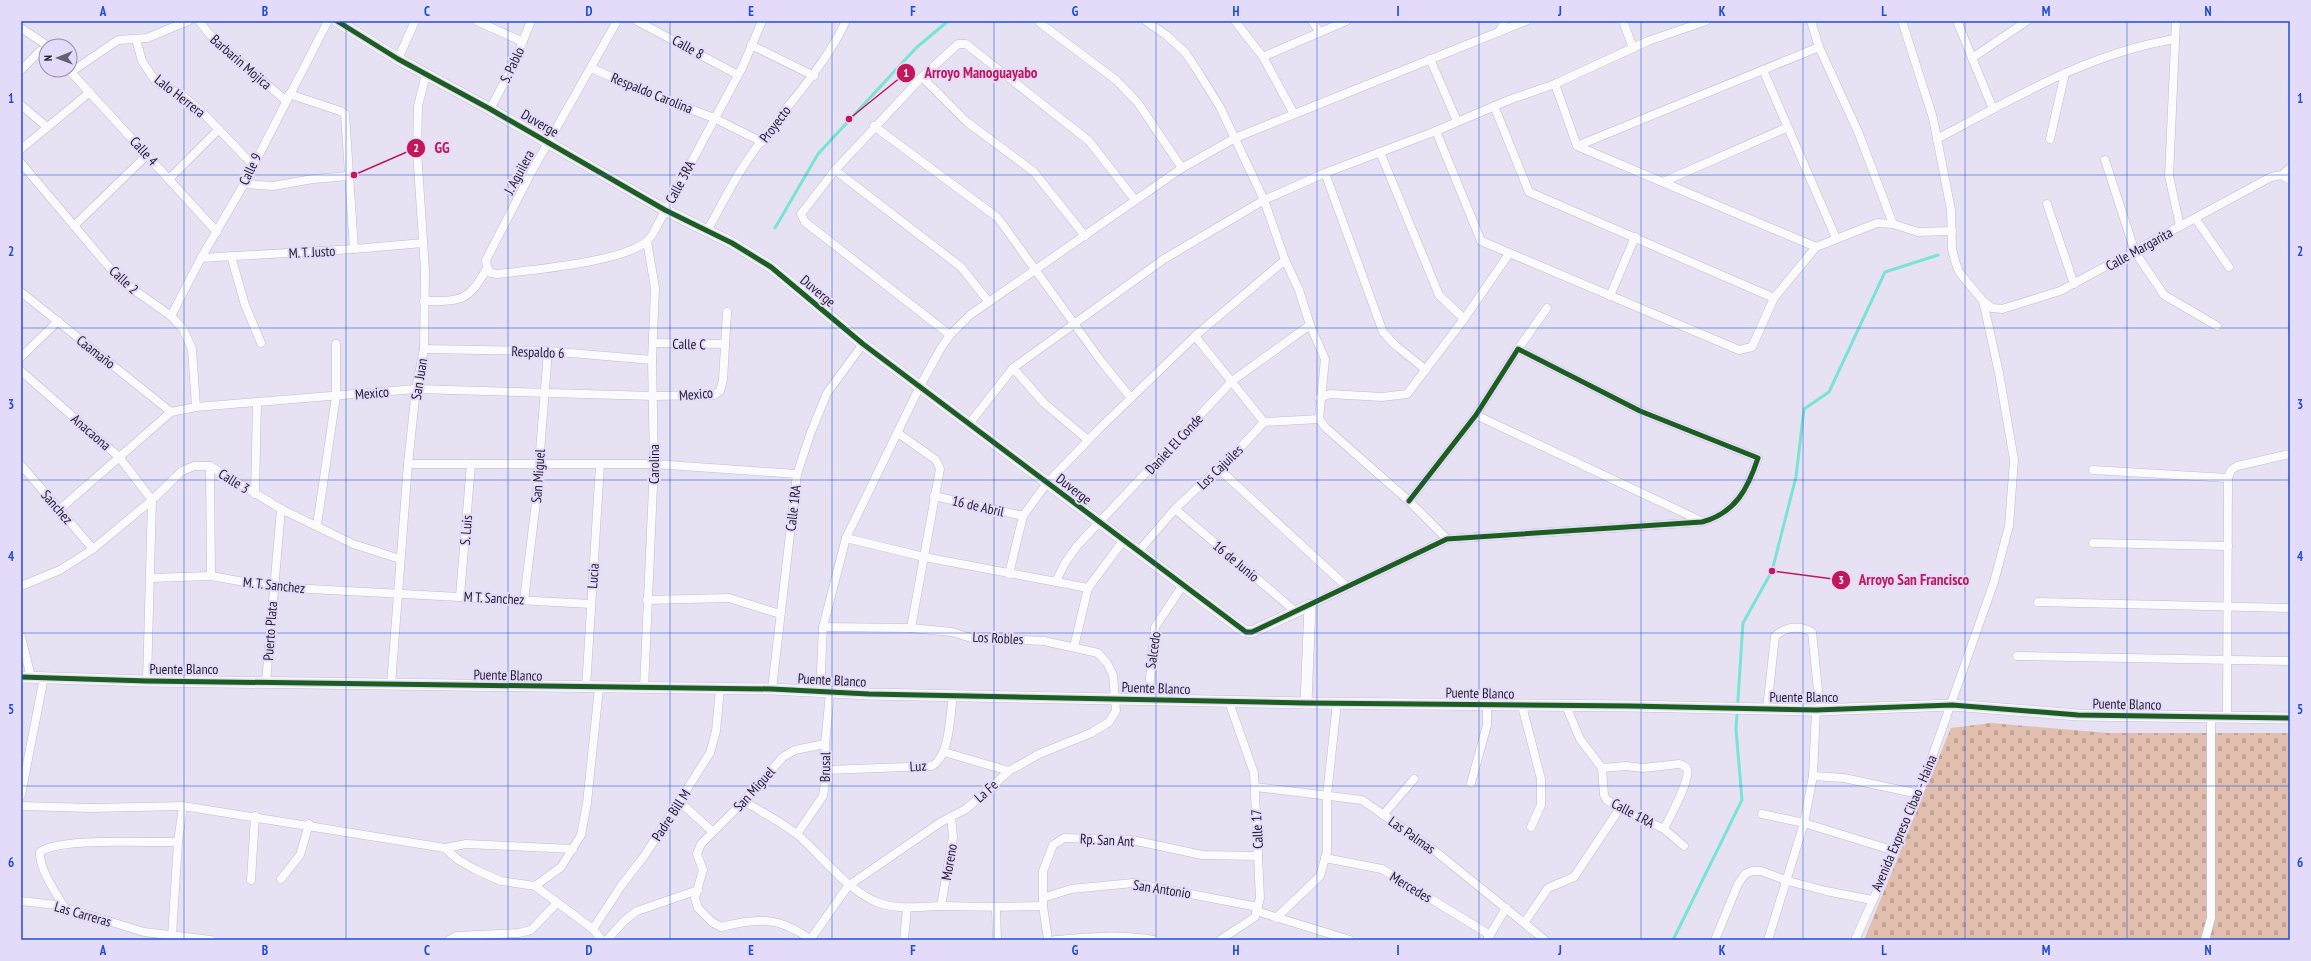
<svg xmlns="http://www.w3.org/2000/svg" width="2311" height="961" font-family="'PT Sans Narrow',sans-serif">
<defs>
<pattern id="cemetery-stones" width="16" height="16" patternUnits="userSpaceOnUse"><rect width="16" height="16" fill="#e1bead"/><path d="M2 7V4a2 2 0 0 1 4 0v3zM10 15v-3a2 2 0 0 1 4 0v3z" fill="#c1a395"/></pattern>
</defs>
<rect width="100%" height="100%" fill="#e7e2f3"/>
<polygon fill="url(#cemetery-stones)" points="1991,723 2108,733 2290,733 2290,940 1864,940 1951,728"/>
<g fill="none" stroke-linecap="round" stroke-linejoin="round">
<g stroke="#79e3d4" stroke-width="3">
<polyline points="775,228 818,154 916,48 948,21"/>
<polyline points="1673,940 1742,800 1736,729 1743,623 1772,571 1796,477 1804,409 1829,392 1885,272 1938,255"/>
</g>
<defs>
<g id="street">
<polyline points="199,21 211,36 285,100"/>
<polyline points="477,21 523,42"/>
<path d="M617,21L532,171L486,260L487,268L491,273L498,274C531,270 624,262 647,241C651,237 654,232 656,228L742,68L762,21"/>
<polyline points="637,21 738,75"/>
<polyline points="1146,21 1166,35 1185,52 1197,70 1220,107 1264,200 1285,260 1299,290 1310,325 1325,359 1319,419 1326,428 1409,501 1447,539"/>
<polyline points="1235,21 1263,57 1294,114"/>
<polyline points="1312,21 1319,31"/>
<polyline points="1623,21 1633,48"/>
<polyline points="1811,21 1819,47 1859,134 1893,224"/>
<polyline points="1957,21 1993,109"/>
<polyline points="2176,21 2169,176 2180,226"/>
<polyline points="1040,23 1116,80 1138,103 1182,168"/>
<polyline points="21,28 48,46"/>
<polyline points="1499,32 1505,21"/>
<polyline points="136,39 142,61 156,82 183,96 200,110 252,164"/>
<polyline points="751,45 814,76"/>
<polyline points="1263,57 1346,21"/>
<polyline points="1972,58 2027,21"/>
<polyline points="398,59 415,21"/>
<polyline points="1430,59 1457,121"/>
<polyline points="591,68 645,92 714,118 762,142"/>
<polyline points="21,70 40,51 46,48"/>
<polyline points="69,70 217,232"/>
<polyline points="1763,70 1836,238"/>
<polyline points="71,72 118,40 147,38 188,21"/>
<polyline points="922,77 835,170 801,214 805,222 950,335"/>
<polyline points="1555,84 1577,146 1816,247"/>
<polyline points="289,94 340,111 345,114 354,249"/>
<polyline points="21,105 47,127"/>
<polyline points="1494,106 1529,192 1774,298"/>
<polyline points="490,109 512,68 531,21"/>
<polyline points="874,126 998,218 1101,361 1131,398"/>
<polyline points="1436,131 1481,241 1739,350 1752,347 1774,298 1816,247 1877,223 1893,224 1918,232 1952,231"/>
<path d="M1937,139C2014,98 2089,53 2175,39"/>
<polyline points="2050,139 2065,73"/>
<polyline points="1577,146 1819,47"/>
<polyline points="21,149 90,92"/>
<polyline points="1380,152 1439,295 1464,319"/>
<polyline points="2105,160 2135,252 2164,295 2217,326"/>
<polyline points="21,163 120,280 171,316 183,329 192,349 196,407"/>
<polyline points="835,170 961,267 988,301"/>
<polyline points="1325,173 1383,332 1395,345 1426,370"/>
<polyline points="2282,175 2290,168"/>
<polyline points="169,179 219,129"/>
<polyline points="1663,182 1788,127"/>
<polyline points="244,184 273,186 313,179 349,176"/>
<polyline points="2047,204 2074,284"/>
<polyline points="2195,218 2229,267"/>
<polyline points="74,226 147,155"/>
<path d="M707,231C719,210 730,187 743,167C775,116 820,76 846,21"/>
<polyline points="1085,236 1034,172 967,122 922,77 958,44 966,44 1089,141 1135,200"/>
<polyline points="231,256 245,305 261,343"/>
<polyline points="201,258 354,249 423,243"/>
<polyline points="21,292 171,412"/>
<polyline points="1610,296 1635,237"/>
<path d="M424,301C462,301 468,302 487,268"/>
<polyline points="1983,301 1992,308 2002,309 2060,291 2271,177 2282,175 2290,180"/>
<polyline points="171,316 201,258 244,184 328,21"/>
<polyline points="1195,336 1264,422"/>
<polyline points="653,343 725,344"/>
<polyline points="424,349 548,351 652,360"/>
<polyline points="1518,349 1547,308"/>
<polyline points="21,357 58,321"/>
<polyline points="1013,368 1044,403 1088,440"/>
<polyline points="21,371 119,457 152,500 147,681"/>
<polyline points="1319,398 1330,394 1382,397 1407,394 1464,319 1509,254"/>
<polyline points="1476,415 1701,521"/>
<polyline points="969,424 1013,368 1164,259 1264,200 1325,173 1436,131 1509,100 1555,84 1648,41 1706,21"/>
<polyline points="898,433 936,460 940,469 911,628"/>
<polyline points="408,464 654,464 797,474"/>
<polyline points="21,465 93,549"/>
<polyline points="210,466 211,576"/>
<polyline points="1219,469 1346,586"/>
<polyline points="2093,470 2228,478"/>
<polyline points="255,494 257,403"/>
<polyline points="934,496 1023,516"/>
<polyline points="60,509 171,412 196,407 416,389 653,396 714,395 720,391 723,380 727,312"/>
<polyline points="1175,509 1296,612"/>
<polyline points="317,525 336,396 336,344"/>
<polyline points="846,538 924,557 1088,588"/>
<polyline points="2093,543 2228,546"/>
<polyline points="1138,552 1175,509 1240,448 1264,422 1319,419"/>
<polyline points="1009,574 1023,516 1047,483 1100,428 1195,336 1285,260"/>
<polyline points="151,578 211,576 273,587 591,604"/>
<polyline points="1056,581 1065,563 1077,546 1232,381 1310,325"/>
<polyline points="21,586 60,570 93,549 152,500 182,471 194,466 210,466 281,509 353,544 400,559"/>
<polyline points="460,596 471,464"/>
<polyline points="524,600 536,502 548,351"/>
<polyline points="647,600 729,598 780,614"/>
<polyline points="2038,602 2290,608"/>
<path d="M1310,605L1447,539L1702,522C1736,513 1748,488 1758,458L1640,411L1518,349L1476,415L1409,501"/>
<polyline points="21,637 31,677"/>
<polyline points="1074,647 1088,588 1123,541"/>
<polyline points="2017,656 2290,661"/>
<polyline points="266,682 281,509"/>
<polyline points="391,685 408,464 416,389 424,349 425,270 417,151 418,106 426,74"/>
<polyline points="586,688 600,465"/>
<polyline points="644,688 654,464 652,360 655,288 647,241"/>
<polyline points="772,689 797,474 811,432 827,393 863,344"/>
<polyline points="820,692 823,627 846,538 920,386 941,348 950,335 970,315 1182,168 1235,138 1526,21"/>
<polyline points="1148,699 1155,627 1183,585"/>
<polyline points="1522,706 1541,779 1541,805 1531,827"/>
<polyline points="1566,706 1580,739 1602,768 1604,795 1607,800 1620,808 1664,829 1684,846"/>
<path d="M1767,709L1775,636C1787,626 1799,625 1812,632L1820,710"/>
<polyline points="2227,717 2228,478 2231,470 2237,466 2290,454"/>
<polyline points="944,752 1009,771"/>
<path d="M1602,768L1626,766L1643,768L1679,764C1683,765 1686,766 1687,769C1691,780 1669,818 1664,829"/>
<path d="M827,770L932,766C950,756 950,715 953,695"/>
<polyline points="1813,776 1844,778 1919,794"/>
<polyline points="1471,783 1487,725 1487,705"/>
<polyline points="1255,787 1362,800 1430,847 1545,940"/>
<polyline points="21,795 44,677"/>
<path d="M744,801C761,812 782,822 798,835C823,857 843,886 874,901C896,911 919,906 943,906C976,907 1009,907 1043,906"/>
<polyline points="680,802 713,832"/>
<polyline points="21,806 91,808 183,806 445,848 457,859 476,870 501,881 535,886 593,929 602,940"/>
<polyline points="1762,814 1804,823 1895,851"/>
<polyline points="1383,815 1414,779"/>
<polyline points="797,834 823,796 827,770 825,744 830,693"/>
<polyline points="445,848 466,844 573,849"/>
<polyline points="1325,858 1382,869 1490,935"/>
<polyline points="281,879 300,855 309,824"/>
<polyline points="251,880 255,816"/>
<polyline points="535,886 561,867 581,835 587,803 599,688"/>
<polyline points="1043,898 1071,889 1133,883 1258,907"/>
<polyline points="21,901 56,905 144,932 211,940"/>
<polyline points="941,906 953,837 951,817"/>
<path d="M64,907C56,892 39,870 40,852C59,837 150,843 178,842"/>
<polyline points="996,908 997,940"/>
<polyline points="1256,911 1350,940"/>
<polyline points="1276,918 1320,876 1327,852 1327,795 1337,703"/>
<polyline points="1524,923 1548,888 1574,877 1620,808"/>
<polyline points="593,929 621,886 645,855 710,753 716,731 720,689"/>
<polyline points="172,936 178,842 183,806"/>
<polyline points="449,940 456,936 519,933 531,930 557,903"/>
<polyline points="607,940 624,921 637,911 698,890"/>
<polyline points="810,940 848,886 941,822 966,809 1009,771 1039,754 1091,733 1109,722 1116,711 1113,675 1107,663 1098,653 1044,641 971,638 952,632 911,628 823,627"/>
<path d="M811,940C779,916 758,918 721,927L712,922L698,908L695,898L703,870L697,854L701,844L744,801L783,757L795,750L825,744"/>
<polyline points="904,940 907,908"/>
<polyline points="1048,940 1043,906 1043,871 1053,845 1064,838 1132,840 1202,855 1258,856"/>
<path d="M1055,940C1088,937 1121,934 1154,940"/>
<polyline points="1220,940 1255,917 1260,898 1254,773 1229,702"/>
<polyline points="1487,940 1506,908"/>
<polyline points="1715,940 1738,884 1745,874 1752,871 1761,871 1788,881 1826,891 1872,900"/>
<polyline points="1768,940 1804,823 1813,776 1816,710"/>
<polyline points="1855,940 1895,851 1919,794 1994,582 2009,526 2014,460 1999,373 1983,301 1959,272 1955,261 1952,249 1951,210 1933,118 1902,21"/>
<polyline points="2205,940 2211,918 2211,717"/>
</g>
<g id="secondary">
<polyline points="337,21 398,59 490,109 665,210 732,243 771,267 863,344 1244,631 1252,632 1310,605 1306,703"/>
<polyline points="21,677 147,681 772,689 869,694 1306,703 1631,706 1816,710 1952,705 2078,715 2290,718"/>
</g>
</defs>
<use href="#street" stroke="#c0bbcc" stroke-width="9"/>
<use href="#secondary" stroke="#c0bbcc" stroke-width="12"/>
<use href="#street" stroke="#fbfbfd" stroke-width="8"/>
<use href="#secondary" stroke="#fbfbfd" stroke-width="11"/>
<defs>
<g id="cycleway">
<path d="M337,21L398,59L490,109L665,210L732,243L771,267L863,344L1246,632H1252L1447,539L1702,522C1736,513 1748,488 1758,458L1640,411L1518,349L1476,415L1409,501"/>
<polyline points="21,677 147,681 772,689 869,694 1306,703 1631,706 1816,710 1952,705 2078,715 2290,718"/>
</g>
</defs>
<use href="#cycleway" stroke="#e4dbfa" stroke-width="8"/>
<use href="#cycleway" stroke="#1b5e20" stroke-width="5"/>
</g>
<path fill="none" stroke="#1d4ed8" stroke-width="1" stroke-opacity="0.55" d="M184,21V940M346,21V940M508,21V940M670,21V940M832,21V940M994,21V940M1156,21V940M1317,21V940M1479,21V940M1641,21V940M1803,21V940M1965,21V940M2127,21V940M21,175H2290M21,328H2290M21,480H2290M21,633H2290M21,786H2290"/>
<g text-anchor="middle" dominant-baseline="central" stroke-width="4" stroke-linejoin="round" paint-order="stroke">
<g font-size="14" fill="#221c2f" stroke="#e4dbfa">
<text transform="translate(688 47) rotate(29)">Calle 8</text>
<text transform="translate(241 62) rotate(41)">Barbarin Mojica</text>
<text transform="translate(512 65) rotate(-65)">S. Pablo</text>
<text transform="translate(652 93) rotate(22)">Respaldo Carolina</text>
<text transform="translate(180 96) rotate(38)">Lalo Herrera</text>
<text transform="translate(540 123) rotate(30)">Duverge</text>
<text transform="translate(775 124) rotate(-53)">Proyecto</text>
<text transform="translate(144 151) rotate(48)">Calle 4</text>
<text transform="translate(250 169) rotate(-64)">Calle 9</text>
<text transform="translate(519 172) rotate(-62)">J. Aguilera</text>
<text transform="translate(680 182) rotate(-62)">Calle 3RA</text>
<text transform="translate(2139 249) rotate(-29)">Calle Margarita</text>
<text transform="translate(312 252) rotate(-3)">M. T. Justo</text>
<text transform="translate(124 280) rotate(43)">Calle 2</text>
<text transform="translate(818 291) rotate(40)">Duverge</text>
<text transform="translate(689 344) rotate(1)">Calle C</text>
<text transform="translate(96 352) rotate(38)">Caamaño</text>
<text transform="translate(538 352) rotate(2)">Respaldo 6</text>
<text transform="translate(419 379) rotate(-81)">San Juan</text>
<text transform="translate(372 393) rotate(-5)">Mexico</text>
<text transform="translate(696 394) rotate(-5)">Mexico</text>
<text transform="translate(91 432) rotate(41)">Anacaona</text>
<text transform="translate(1174 444) rotate(-47)">Daniel El Conde</text>
<text transform="translate(654 464) rotate(-90)">Carolina</text>
<text transform="translate(1220 467) rotate(-44)">Los Cajuiles</text>
<text transform="translate(538 476) rotate(-86)">San Miguel</text>
<text transform="translate(234 481) rotate(32)">Calle 3</text>
<text transform="translate(1074 489) rotate(38)">Duverge</text>
<text transform="translate(978 506) rotate(13)">16 de Abril</text>
<text transform="translate(57 507) rotate(49)">Sanchez</text>
<text transform="translate(793 508) rotate(-83)">Calle 1RA</text>
<text transform="translate(466 530) rotate(-85)">S. Luis</text>
<text transform="translate(1236 561) rotate(40)">16 de Junio</text>
<text transform="translate(593 576) rotate(-86)">Lucia</text>
<text transform="translate(274 585) rotate(6)">M. T. Sanchez</text>
<text transform="translate(494 598) rotate(3)">M T. Sanchez</text>
<text transform="translate(270 631) rotate(-86)">Puerto Plata</text>
<text transform="translate(998 638) rotate(3)">Los Robles</text>
<text transform="translate(1153 650) rotate(-82)">Salcedo</text>
<text x="184" y="669">Puente Blanco</text>
<text transform="translate(508 675) rotate(1)">Puente Blanco</text>
<text transform="translate(832 680) rotate(3)">Puente Blanco</text>
<text transform="translate(1156 688) rotate(2)">Puente Blanco</text>
<text transform="translate(1480 693) rotate(1)">Puente Blanco</text>
<text x="1804" y="697">Puente Blanco</text>
<text transform="translate(2127 704) rotate(1)">Puente Blanco</text>
<text transform="translate(918 766) rotate(-4)">Luz</text>
<text transform="translate(825 767) rotate(-89)">Brusal</text>
<text transform="translate(754 789) rotate(-48)">San Miguel</text>
<text transform="translate(986 791) rotate(-42)">La Fe</text>
<text transform="translate(1633 813) rotate(28)">Calle 1RA</text>
<text transform="translate(671 815) rotate(-57)">Padre Bill M</text>
<text transform="translate(1904 823) rotate(-67)">Avenida Expreso Cibao - Haina</text>
<text transform="translate(1257 829) rotate(-93)">Calle 17</text>
<text transform="translate(1412 835) rotate(35)">Las Palmas</text>
<text transform="translate(1107 840) rotate(3)">Rp. San Ant</text>
<text transform="translate(949 862) rotate(-80)">Moreno</text>
<text transform="translate(1411 887) rotate(31)">Mercedes</text>
<text transform="translate(1162 889) rotate(9)">San Antonio</text>
<text transform="translate(83 914) rotate(16)">Las Carreras</text>
</g>
</g>
<path fill="none" stroke="#c2185b" stroke-width="1.5" d="M849 119L906 73M354 175L416 148M1772 571L1841 580"/>
<g fill="#c2185b" stroke="#e4dbfa" stroke-width="1.5">
<circle cx="849" cy="119" r="4"/>
<circle cx="354" cy="175" r="4"/>
<circle cx="1772" cy="571" r="4"/>
<circle cx="906" cy="73" r="10"/>
<circle cx="416" cy="148" r="10"/>
<circle cx="1841" cy="580" r="10"/>
</g>
<g font-size="12" text-anchor="middle" font-weight="bold" fill="#fff">
<text x="906" y="77">1</text>
<text x="416" y="152">2</text>
<text x="1841" y="584">3</text>
</g>
<g font-size="15" text-anchor="middle" font-weight="bold" fill="#c2185b" stroke="#e4dbfa" stroke-width="4" stroke-linejoin="round" paint-order="stroke">
<text x="981" y="78">Arroyo Manoguayabo</text>
<text x="442" y="153">GG</text>
<text x="1914" y="585">Arroyo San Francisco</text>
</g>
<rect width="2311" height="961" fill="none" stroke="#e4dbfa" stroke-width="44"/>
<g transform="translate(58 58) rotate(269)"><circle r="19" fill="#e4dbfa" stroke="#968fa9"/>
<path d="M0-3L7 15L0 10L-7 15Z" fill="#676174"/>
<text y="-6" font-size="11" font-weight="bold" text-anchor="middle" fill="#221c2f">N</text>
</g>
<rect x="22" y="22" width="2267" height="917" fill="none" stroke="#1d4ed8" stroke-width="1.5"/>
<g font-size="13" text-anchor="middle" font-weight="bold" fill="#1d4ed8">
<text x="103" y="16">A</text>
<text x="265" y="16">B</text>
<text x="427" y="16">C</text>
<text x="589" y="16">D</text>
<text x="751" y="16">E</text>
<text x="913" y="16">F</text>
<text x="1075" y="16">G</text>
<text x="1236" y="16">H</text>
<text x="1398" y="16">I</text>
<text x="1560" y="16">J</text>
<text x="1722" y="16">K</text>
<text x="1884" y="16">L</text>
<text x="2046" y="16">M</text>
<text x="2208" y="16">N</text>
<text x="11" y="103">1</text>
<text x="2300" y="103">1</text>
<text x="11" y="256">2</text>
<text x="2300" y="256">2</text>
<text x="11" y="409">3</text>
<text x="2300" y="409">3</text>
<text x="11" y="561">4</text>
<text x="2300" y="561">4</text>
<text x="11" y="714">5</text>
<text x="2300" y="714">5</text>
<text x="11" y="867">6</text>
<text x="2300" y="867">6</text>
<text x="103" y="955">A</text>
<text x="265" y="955">B</text>
<text x="427" y="955">C</text>
<text x="589" y="955">D</text>
<text x="751" y="955">E</text>
<text x="913" y="955">F</text>
<text x="1075" y="955">G</text>
<text x="1236" y="955">H</text>
<text x="1398" y="955">I</text>
<text x="1560" y="955">J</text>
<text x="1722" y="955">K</text>
<text x="1884" y="955">L</text>
<text x="2046" y="955">M</text>
<text x="2208" y="955">N</text>
</g>
</svg>
